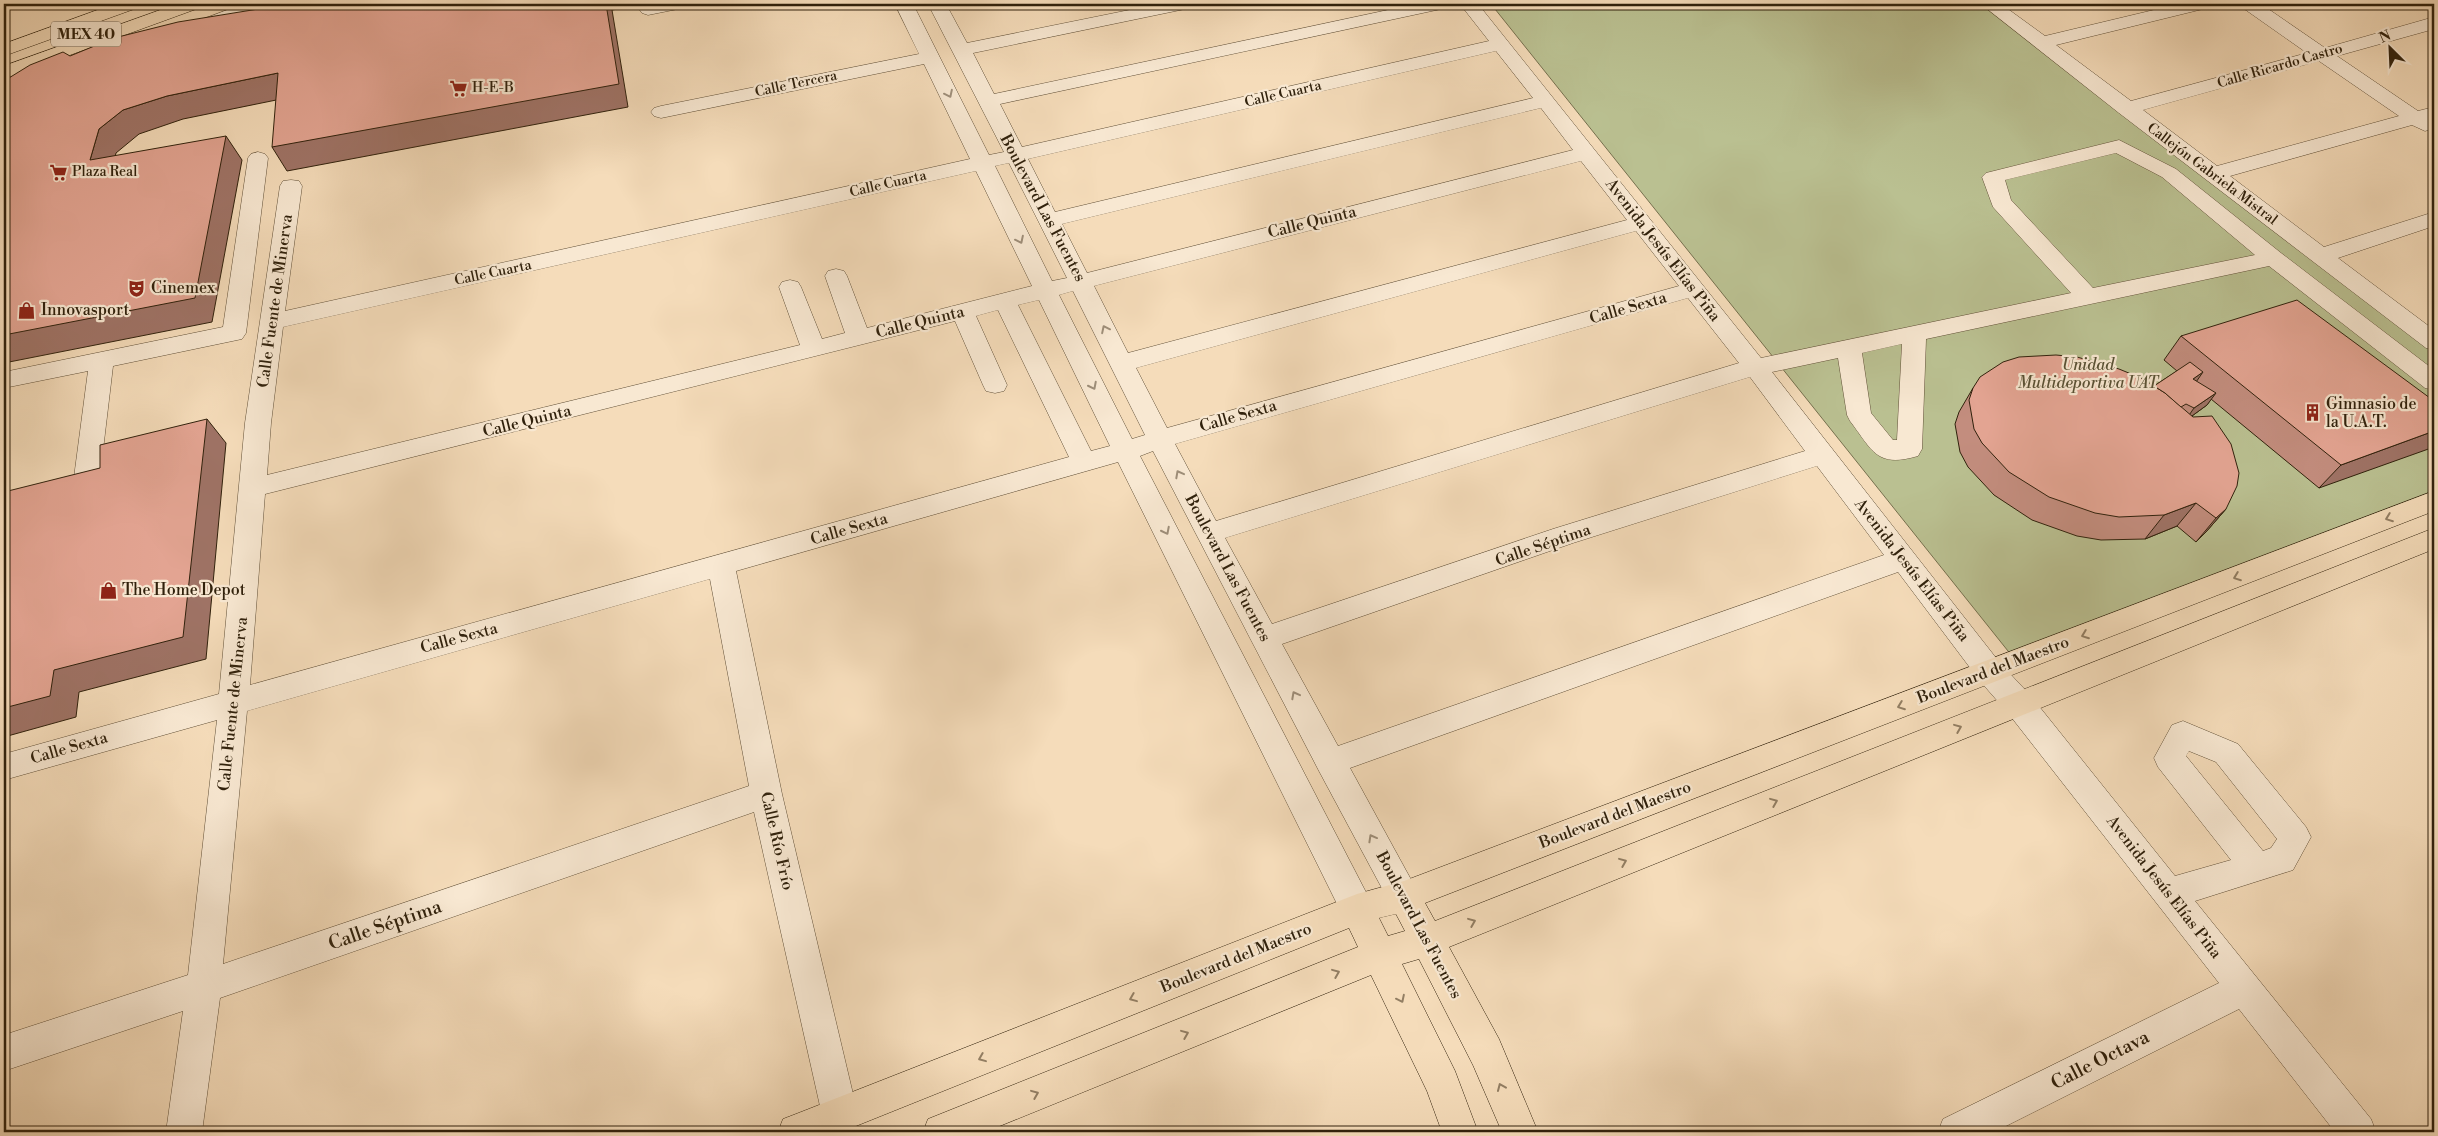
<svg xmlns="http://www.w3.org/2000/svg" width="2438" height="1136" font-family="'Libre Bodoni',serif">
<rect width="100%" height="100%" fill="#f5dcba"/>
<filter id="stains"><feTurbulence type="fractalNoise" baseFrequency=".004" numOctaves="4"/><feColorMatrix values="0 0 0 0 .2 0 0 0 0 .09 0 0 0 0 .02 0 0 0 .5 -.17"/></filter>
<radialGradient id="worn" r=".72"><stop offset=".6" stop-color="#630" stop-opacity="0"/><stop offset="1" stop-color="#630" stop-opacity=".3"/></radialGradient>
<polygon fill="#bac091" stroke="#75704e" points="1491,4 1988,4 2434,343 2434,492 2012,656"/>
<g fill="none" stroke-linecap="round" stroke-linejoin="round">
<defs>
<g id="minor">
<polygon points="243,4 268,4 265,8 207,31 193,31 191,27 193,23"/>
<polygon points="647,4 686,4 683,8 648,15 642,13 639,9 642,5"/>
<path d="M895,4H913L989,155L1004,152L928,4H946L967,43L1159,4H1194L1191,8L1185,9L973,53L994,94L1416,4H1450L1447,8L1441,9L1000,104L1022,147L1489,41L1460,4H1478L1761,358L2071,293L1993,207L1982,177L1986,173L2119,140L2176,169L2281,253L2434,370V390L2425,388L2269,266L1926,339L1922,449L1918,456C1876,468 1873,451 1850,421L1847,415L1838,358L1772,372L2000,663L2030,695L2175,876L2231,860L2158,767L2154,758L2172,725L2183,721L2238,744L2306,827L2311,837L2293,870L2195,901L2371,1119L2376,1132H2335L2239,1009L1994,1132H1938L1943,1119L2219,983L2008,713L1980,681L1898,572L1350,768L1420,896L1416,907L1404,911L1392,907L1319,771L1153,451L1140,456L1369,898L1374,909L1369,920L1357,924L1345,920L1118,462L736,571L782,794L858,1115L853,1128L842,1132L827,1128L822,1115L754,812L220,998L202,1132H166L183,1011L4,1071V1035L188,975L217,720L4,780V754L219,694L245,423L280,186L283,181L291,180L299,181L302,186L285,311L970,159L924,64L661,118L654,116L651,112L654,108L661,106L919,54ZM1496,51L1533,98L1055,212L1028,159ZM1541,108L1573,150L1087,273L1062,224ZM2116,153L2162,177L2255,255L2093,288L2011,200L2005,180ZM1581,161L1627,220L1128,353L1094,286ZM1009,163L1067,278L1052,281L995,166ZM976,171L1032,286L867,328L847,276L844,271L836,269L828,271L825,276L845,333L822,339L801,287L798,282L790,280L782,282L779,287L800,345L267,475L271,423L283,327ZM1636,231L1679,286L1167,428L1136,368ZM1073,291L1145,435L1132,439L1059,295ZM1688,298L1739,363L1216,521L1175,444ZM1039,300L1110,446L1091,451L1018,305ZM998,310L1069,457L250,685L265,494L955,321L983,385L986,391L995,393L1004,391L1007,385L976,316ZM1902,344L1897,440H1893L1871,413L1862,353ZM1750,377L1805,451L1553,529L1272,624L1225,538ZM1817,466L1884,555L1338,746L1282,644L1573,543ZM710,579L749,786L223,964L247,711ZM2189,751L2216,762L2277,839L2271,848L2263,851L2186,756Z"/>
<path d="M1981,4H2001L2045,36L2179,4H2210L2207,8L2056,45L2131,101L2307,53L2243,8L2240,4H2261L2325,48L2434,17V29L2337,56L2418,111L2434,107V119L2431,120L2434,124L2432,129L2425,131L2412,125L2230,176L2324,247L2434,212V226L2338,258L2434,330V350L2426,348L2119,113ZM2319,61L2399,116L2217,166L2143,110Z"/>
<polygon points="258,152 265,154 268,158 246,333 242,339 113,366 98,492 94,499 4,523 4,503 73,485 88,371 4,388 4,372 223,327 248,158 251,154"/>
</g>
<g id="major">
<polygon points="114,4 140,4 137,8 4,56 4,44"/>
<polygon points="177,4 202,4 199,8 4,79 4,66"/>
<path d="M2434,491V511L1425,903L1435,921L2434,528V549L1449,947L1499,1039L1538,1132H1502L1473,1065L1419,959L1402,964L1455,1071L1478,1132H1442L1427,1091L1371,975L985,1132H923L928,1119L1358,947L1349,928L841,1132H778L783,1119L796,1114L1357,894L1404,881ZM1396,914L1405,931L1388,936L1379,918Z"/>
</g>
</defs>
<use href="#minor" stroke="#615038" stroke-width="1"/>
<use href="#major" stroke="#30210c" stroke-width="1"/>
<use href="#minor" fill="#f8e8d2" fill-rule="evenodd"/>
<use href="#major" fill="#f5dcba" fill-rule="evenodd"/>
</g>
<polygon fill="#c38d7e" stroke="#30210c" points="2181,336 2434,401 2319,488 2211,399 2207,405 2192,416 2226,509 2206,532 2196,542 2177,526 2145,539 2101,540 2077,536 2032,520 1994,495 1968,467 1960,452 1955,424 1959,412 1973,388 2154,386 2177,371 2164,360"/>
<g fill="#9f7366" stroke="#30210c">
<polygon points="606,4 648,4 612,10 628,107 287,171 272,147"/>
<polygon points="278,73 291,97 183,119 139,134 116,153 108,184 90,160 99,129 123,110 167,96"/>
<polygon points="226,136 242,160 212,322 4,363 4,335"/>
<polygon points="2203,372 2194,385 2193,379"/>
<polygon points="2216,393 2207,405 2185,421 2194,408"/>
<polygon points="207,419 226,443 206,659 79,692 76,717 4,737 4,708 54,670"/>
<polygon points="2434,431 2434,447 2319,488 2341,465"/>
<polygon points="2196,503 2177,526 2145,539 2164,515"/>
<polygon points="2226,509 2206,532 2196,542 2216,518"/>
</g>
<g fill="#e3a492" stroke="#30210c">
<polygon points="316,4 606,4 619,84 272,147 278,73 167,96 123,110 99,129 90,160 226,136 195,298 4,335 4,81 30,65 63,52 70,56 114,38 178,22 277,6 285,9"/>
<polygon points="2297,300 2434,401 2434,431 2341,465 2181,336"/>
<polygon points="2056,355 2077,357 2119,369 2141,378 2165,393 2193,417 2212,416 2231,444 2239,473 2237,486 2226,509 2216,518 2196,503 2164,515 2119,517 2095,513 2049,497 2009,472 1982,443 1974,429 1969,400 1973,388 1980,377 2003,362 2019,357"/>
<polygon points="2190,362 2203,372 2193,379 2216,393 2194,408 2186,404 2181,407 2165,393 2154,386"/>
<polygon points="207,419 183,637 54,670 50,696 4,708 4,492 100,468 100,445"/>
</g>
<defs><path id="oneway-chevron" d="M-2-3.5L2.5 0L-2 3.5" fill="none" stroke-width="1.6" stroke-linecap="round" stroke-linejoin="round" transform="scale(1.25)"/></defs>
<g stroke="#9e8e79">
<use href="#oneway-chevron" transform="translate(949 94) rotate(64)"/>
<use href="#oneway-chevron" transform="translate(1020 240) rotate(64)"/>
<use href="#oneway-chevron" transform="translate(1105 329) rotate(-116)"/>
<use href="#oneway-chevron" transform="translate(1093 386) rotate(63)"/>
<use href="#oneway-chevron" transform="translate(1179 474) rotate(-118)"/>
<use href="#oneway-chevron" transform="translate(1166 531) rotate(63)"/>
<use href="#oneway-chevron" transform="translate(1295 695) rotate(-118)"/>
<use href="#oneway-chevron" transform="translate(1372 838) rotate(-119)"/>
</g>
<g stroke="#927e63">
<use href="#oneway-chevron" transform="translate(2389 518) rotate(159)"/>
<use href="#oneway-chevron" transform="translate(2237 577) rotate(159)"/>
<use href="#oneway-chevron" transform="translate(2085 635) rotate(159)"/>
<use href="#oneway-chevron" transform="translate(1901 706) rotate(159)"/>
<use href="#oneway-chevron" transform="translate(1958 728) rotate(-22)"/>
<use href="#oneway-chevron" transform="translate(1774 802) rotate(-22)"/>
<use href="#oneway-chevron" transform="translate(1623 862) rotate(-22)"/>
<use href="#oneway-chevron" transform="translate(1472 922) rotate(-22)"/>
<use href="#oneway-chevron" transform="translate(1336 973) rotate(-22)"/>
<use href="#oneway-chevron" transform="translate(1133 998) rotate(158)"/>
<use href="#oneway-chevron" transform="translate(1401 999) rotate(64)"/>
<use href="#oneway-chevron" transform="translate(1185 1034) rotate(-22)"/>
<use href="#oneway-chevron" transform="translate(982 1058) rotate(158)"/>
<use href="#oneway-chevron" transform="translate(1501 1087) rotate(-113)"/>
<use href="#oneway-chevron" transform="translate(1035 1094) rotate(-22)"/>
</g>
<defs>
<symbol id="supermarket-bare" viewBox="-9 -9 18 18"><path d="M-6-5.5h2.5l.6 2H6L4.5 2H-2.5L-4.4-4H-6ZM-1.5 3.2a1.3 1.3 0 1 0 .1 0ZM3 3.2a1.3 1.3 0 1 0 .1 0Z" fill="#8f2418" stroke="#f8e8d2" stroke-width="2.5" paint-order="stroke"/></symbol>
<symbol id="theatre-bare" viewBox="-9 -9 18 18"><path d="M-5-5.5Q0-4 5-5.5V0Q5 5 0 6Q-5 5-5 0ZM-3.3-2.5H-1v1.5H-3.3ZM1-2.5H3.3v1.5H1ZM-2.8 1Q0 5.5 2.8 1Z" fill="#8f2418" stroke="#f8e8d2" stroke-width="2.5" paint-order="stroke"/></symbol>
<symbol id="shop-bare" viewBox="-9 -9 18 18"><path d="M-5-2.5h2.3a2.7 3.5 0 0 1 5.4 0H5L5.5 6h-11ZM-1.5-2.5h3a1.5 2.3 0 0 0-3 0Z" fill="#8f2418" stroke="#f8e8d2" stroke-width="2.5" paint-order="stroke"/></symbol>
<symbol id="building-bare" viewBox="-9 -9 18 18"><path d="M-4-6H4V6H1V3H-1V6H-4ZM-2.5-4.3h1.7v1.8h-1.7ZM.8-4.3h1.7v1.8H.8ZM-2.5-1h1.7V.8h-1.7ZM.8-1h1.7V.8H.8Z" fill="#8f2418" stroke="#f8e8d2" stroke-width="2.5" paint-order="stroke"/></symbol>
</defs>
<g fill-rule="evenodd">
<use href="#supermarket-bare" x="446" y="76" width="25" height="25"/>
<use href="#supermarket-bare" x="46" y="160" width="25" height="25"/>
<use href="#theatre-bare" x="124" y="276" width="25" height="25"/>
<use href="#shop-bare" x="14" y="298" width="25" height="25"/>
<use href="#building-bare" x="2300" y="400" width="25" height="25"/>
<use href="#shop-bare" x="96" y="578" width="25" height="25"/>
</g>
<g text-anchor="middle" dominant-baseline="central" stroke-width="4.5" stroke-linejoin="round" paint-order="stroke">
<g font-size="14" fill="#30210c" stroke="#f8e8d2">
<text transform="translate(2280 66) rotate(-16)">Calle Ricardo Castro</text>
<text transform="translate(796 84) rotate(-12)">Calle Tercera</text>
<text transform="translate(1283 94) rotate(-13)">Calle Cuarta</text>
<text transform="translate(2212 174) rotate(37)">Callejón Gabriela Mistral</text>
<text transform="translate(888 184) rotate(-13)">Calle Cuarta</text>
<text transform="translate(493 273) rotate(-12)">Calle Cuarta</text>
</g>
<g font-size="14" fill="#30210c" stroke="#f8e8d2" text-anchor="start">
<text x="472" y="88">H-E-B</text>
<text x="72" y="172">Plaza Real</text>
</g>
<rect fill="#f8e8d2" stroke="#6c5d47" stroke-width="1" x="51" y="21.5" width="70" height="25" rx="4"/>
<g font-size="15" font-weight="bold" fill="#30210c">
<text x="86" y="34">MEX 40</text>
</g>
<g font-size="16" fill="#30210c" stroke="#f8e8d2">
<text transform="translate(1043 208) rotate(62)">Boulevard Las Fuentes</text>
<text transform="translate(1312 222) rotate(-14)">Calle Quinta</text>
<text transform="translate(1663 250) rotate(52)">Avenida Jesús Elías Piña</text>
<text transform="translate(275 301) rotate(-82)">Calle Fuente de Minerva</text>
<text transform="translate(1628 308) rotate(-16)">Calle Sexta</text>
<text transform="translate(920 322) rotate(-14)">Calle Quinta</text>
<text transform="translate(1238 416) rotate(-16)">Calle Sexta</text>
<text transform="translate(527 421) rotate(-14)">Calle Quinta</text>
<text transform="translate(849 529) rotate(-16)">Calle Sexta</text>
<text transform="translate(1543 545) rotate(-19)">Calle Séptima</text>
<text transform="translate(1228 568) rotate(62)">Boulevard Las Fuentes</text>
<text transform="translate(1912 570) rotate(52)">Avenida Jesús Elías Piña</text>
<text transform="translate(459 638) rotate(-15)">Calle Sexta</text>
<text transform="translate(1993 670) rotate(-21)">Boulevard del Maestro</text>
<text transform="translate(233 704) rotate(-84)">Calle Fuente de Minerva</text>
<text transform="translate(69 748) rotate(-16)">Calle Sexta</text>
<text transform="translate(1615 815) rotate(-21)">Boulevard del Maestro</text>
<text transform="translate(777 841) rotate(77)">Calle Río Frío</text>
<text transform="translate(2164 887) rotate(52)">Avenida Jesús Elías Piña</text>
<text transform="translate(1419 925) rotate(62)">Boulevard Las Fuentes</text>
<text transform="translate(1236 958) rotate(-22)">Boulevard del Maestro</text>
</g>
<g font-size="16" fill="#30210c" stroke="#f8e8d2" text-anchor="start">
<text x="151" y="288">Cinemex</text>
<text x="41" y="310">Innovasport</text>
<text x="2326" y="404">Gimnasio de<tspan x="2326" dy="18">la U.A.T.</tspan></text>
<text x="122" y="590">The Home Depot</text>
</g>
<g font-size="16" font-style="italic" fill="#595134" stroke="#f8e8d2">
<text x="2088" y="365">Unidad<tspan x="2088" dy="18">Multideportiva UAT</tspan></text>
</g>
<g font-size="19" fill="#30210c" stroke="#f8e8d2">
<text transform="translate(385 925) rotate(-19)">Calle Séptima</text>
<text transform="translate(2100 1060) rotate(-27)">Calle Octava</text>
</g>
</g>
<rect width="2438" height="1136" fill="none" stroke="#f5dcba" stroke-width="20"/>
<rect x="5" y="5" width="2428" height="1126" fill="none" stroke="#30210c" stroke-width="2.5"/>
<rect x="10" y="10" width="2418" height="1116" fill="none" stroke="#30210c"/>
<g transform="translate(2390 48) rotate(336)" stroke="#f8e8d2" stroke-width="4" paint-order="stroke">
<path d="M0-4L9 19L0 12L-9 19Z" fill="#30210c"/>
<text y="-8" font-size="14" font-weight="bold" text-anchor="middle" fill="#30210c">N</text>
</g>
<rect width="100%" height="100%" filter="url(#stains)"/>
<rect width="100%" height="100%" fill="url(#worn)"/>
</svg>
